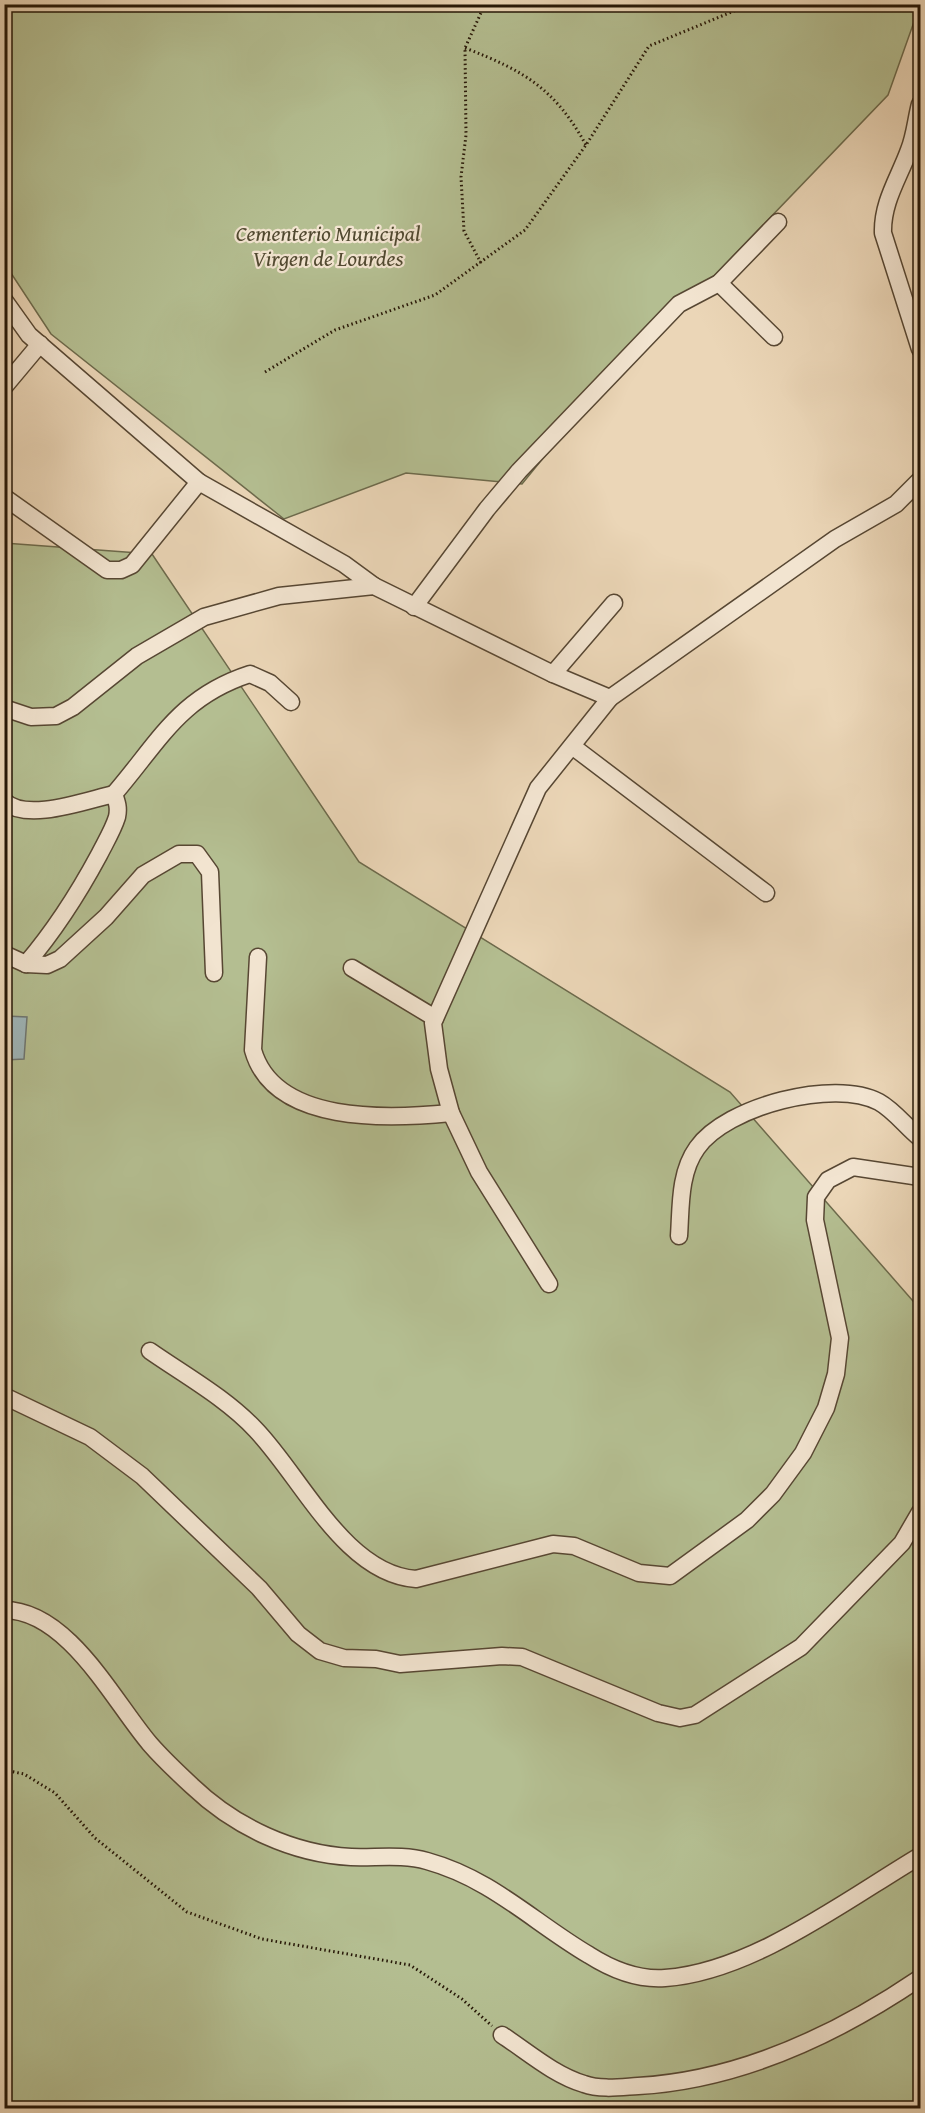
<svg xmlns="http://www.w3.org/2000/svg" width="925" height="2113" font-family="'Gentium Book Plus',serif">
<rect width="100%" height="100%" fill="#ebd6b7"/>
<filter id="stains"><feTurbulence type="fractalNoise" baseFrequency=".00333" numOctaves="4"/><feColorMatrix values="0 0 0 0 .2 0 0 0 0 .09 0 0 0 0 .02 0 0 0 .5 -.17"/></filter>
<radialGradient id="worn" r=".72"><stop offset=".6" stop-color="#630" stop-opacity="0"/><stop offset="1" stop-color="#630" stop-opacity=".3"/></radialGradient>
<g fill="#b4be91" stroke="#6d6a4c" stroke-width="1.5">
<polygon points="5,5 920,5 888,95 566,430 522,484 406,473 284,519 51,334 5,264"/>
<polygon points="4,543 152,554 359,862 730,1092 920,1309 920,2108 5,2108"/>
</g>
<polygon fill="#9eb6ba" stroke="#6e7672" stroke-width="1.5" points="6,1016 27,1017 24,1059 5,1060"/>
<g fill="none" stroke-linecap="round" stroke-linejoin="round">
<defs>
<polyline id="lane" points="4,9 12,4"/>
<g id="street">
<path d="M920,104C916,119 915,135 909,150C899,178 882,202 883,233L920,349"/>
<polyline points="719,283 774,337"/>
<polyline points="4,300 29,335 199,482 344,564 374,586"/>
<polyline points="4,387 40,344"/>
<polyline points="4,497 107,570 121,570 132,565 199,482"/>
<polyline points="414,607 487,509 519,471 679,304 719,283 778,222"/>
<polyline points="553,674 614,603"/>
<polyline points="4,708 31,717 56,716 73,707 137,656 204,617 279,596 374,586 553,674 610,698"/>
<polyline points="572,746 766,893"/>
<path d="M114,794C159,742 179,697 250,674L270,683L291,702"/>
<path d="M4,801C26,823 87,800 114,794C117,802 119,808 117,817C113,830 105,843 99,855C78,894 55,930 26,964L4,954"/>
<path d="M258,957L253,1050C274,1125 389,1119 451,1113"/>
<polyline points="26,964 47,965 60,959 106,917 143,875 179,854 197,854 210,872 214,973"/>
<polyline points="352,968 435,1018"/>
<path d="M679,1236C681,1207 679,1173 697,1148C726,1106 835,1078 879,1102C895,1111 906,1127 920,1138"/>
<polyline points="549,1284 479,1172 451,1113 439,1069 433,1023 538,788 610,698 835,539 896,504 920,480"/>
<path d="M150,1351C186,1376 226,1398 256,1430C302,1478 345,1574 416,1579L553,1544L574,1546L639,1573L670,1576L747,1520L773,1494L803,1453L826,1408L836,1374L840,1338L815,1220L816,1197L828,1180L853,1167L920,1177"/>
<polyline points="4,1396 90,1437 142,1476 259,1588 298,1634 320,1651 344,1658 376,1659 400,1664 502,1656 522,1657 658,1713 680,1718 695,1715 801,1647 902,1543 920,1512"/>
<path d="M4,1610C68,1610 114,1702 150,1744C163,1759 178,1773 192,1786C235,1827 293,1854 351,1857C376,1858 403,1854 427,1861C492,1879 533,1922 589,1955C611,1969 638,1980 665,1978C752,1972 846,1900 920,1856"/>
<path d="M502,2035C528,2052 554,2075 584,2084C601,2090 621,2087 638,2086C741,2080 836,2035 920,1978"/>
</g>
</defs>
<use href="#lane" stroke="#574733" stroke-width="10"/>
<use href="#street" stroke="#574733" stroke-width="19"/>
<g stroke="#261707" stroke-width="3" stroke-dasharray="1.5 3" stroke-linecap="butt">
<path d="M465,48C525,71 555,89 586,145"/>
<polyline points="481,263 464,231 461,177 466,135 465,48 485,4"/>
<polyline points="265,372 335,330 435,295 525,230 586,145 649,46 751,4"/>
<polyline points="4,1770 24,1774 55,1793 95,1838 187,1912 262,1939 410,1965 462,1999 492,2026"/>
</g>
<use href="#lane" stroke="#f2e4d0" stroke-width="8"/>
<use href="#street" stroke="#f2e4d0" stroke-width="16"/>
</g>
<g text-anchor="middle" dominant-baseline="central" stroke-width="4.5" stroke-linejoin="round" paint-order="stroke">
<g font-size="22" font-style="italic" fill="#514930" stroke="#f2e4d0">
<text x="328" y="233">Cementerio Municipal<tspan x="328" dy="25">Virgen de Lourdes</tspan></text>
</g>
</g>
<rect width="925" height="2113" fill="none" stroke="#ebd6b7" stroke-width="24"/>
<rect x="6" y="6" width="913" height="2101" fill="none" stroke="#261707" stroke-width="3"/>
<rect x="12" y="12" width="901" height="2089" fill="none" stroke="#261707" stroke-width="1.5"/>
<rect width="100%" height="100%" filter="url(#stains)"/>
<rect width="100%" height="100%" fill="url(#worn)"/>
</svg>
